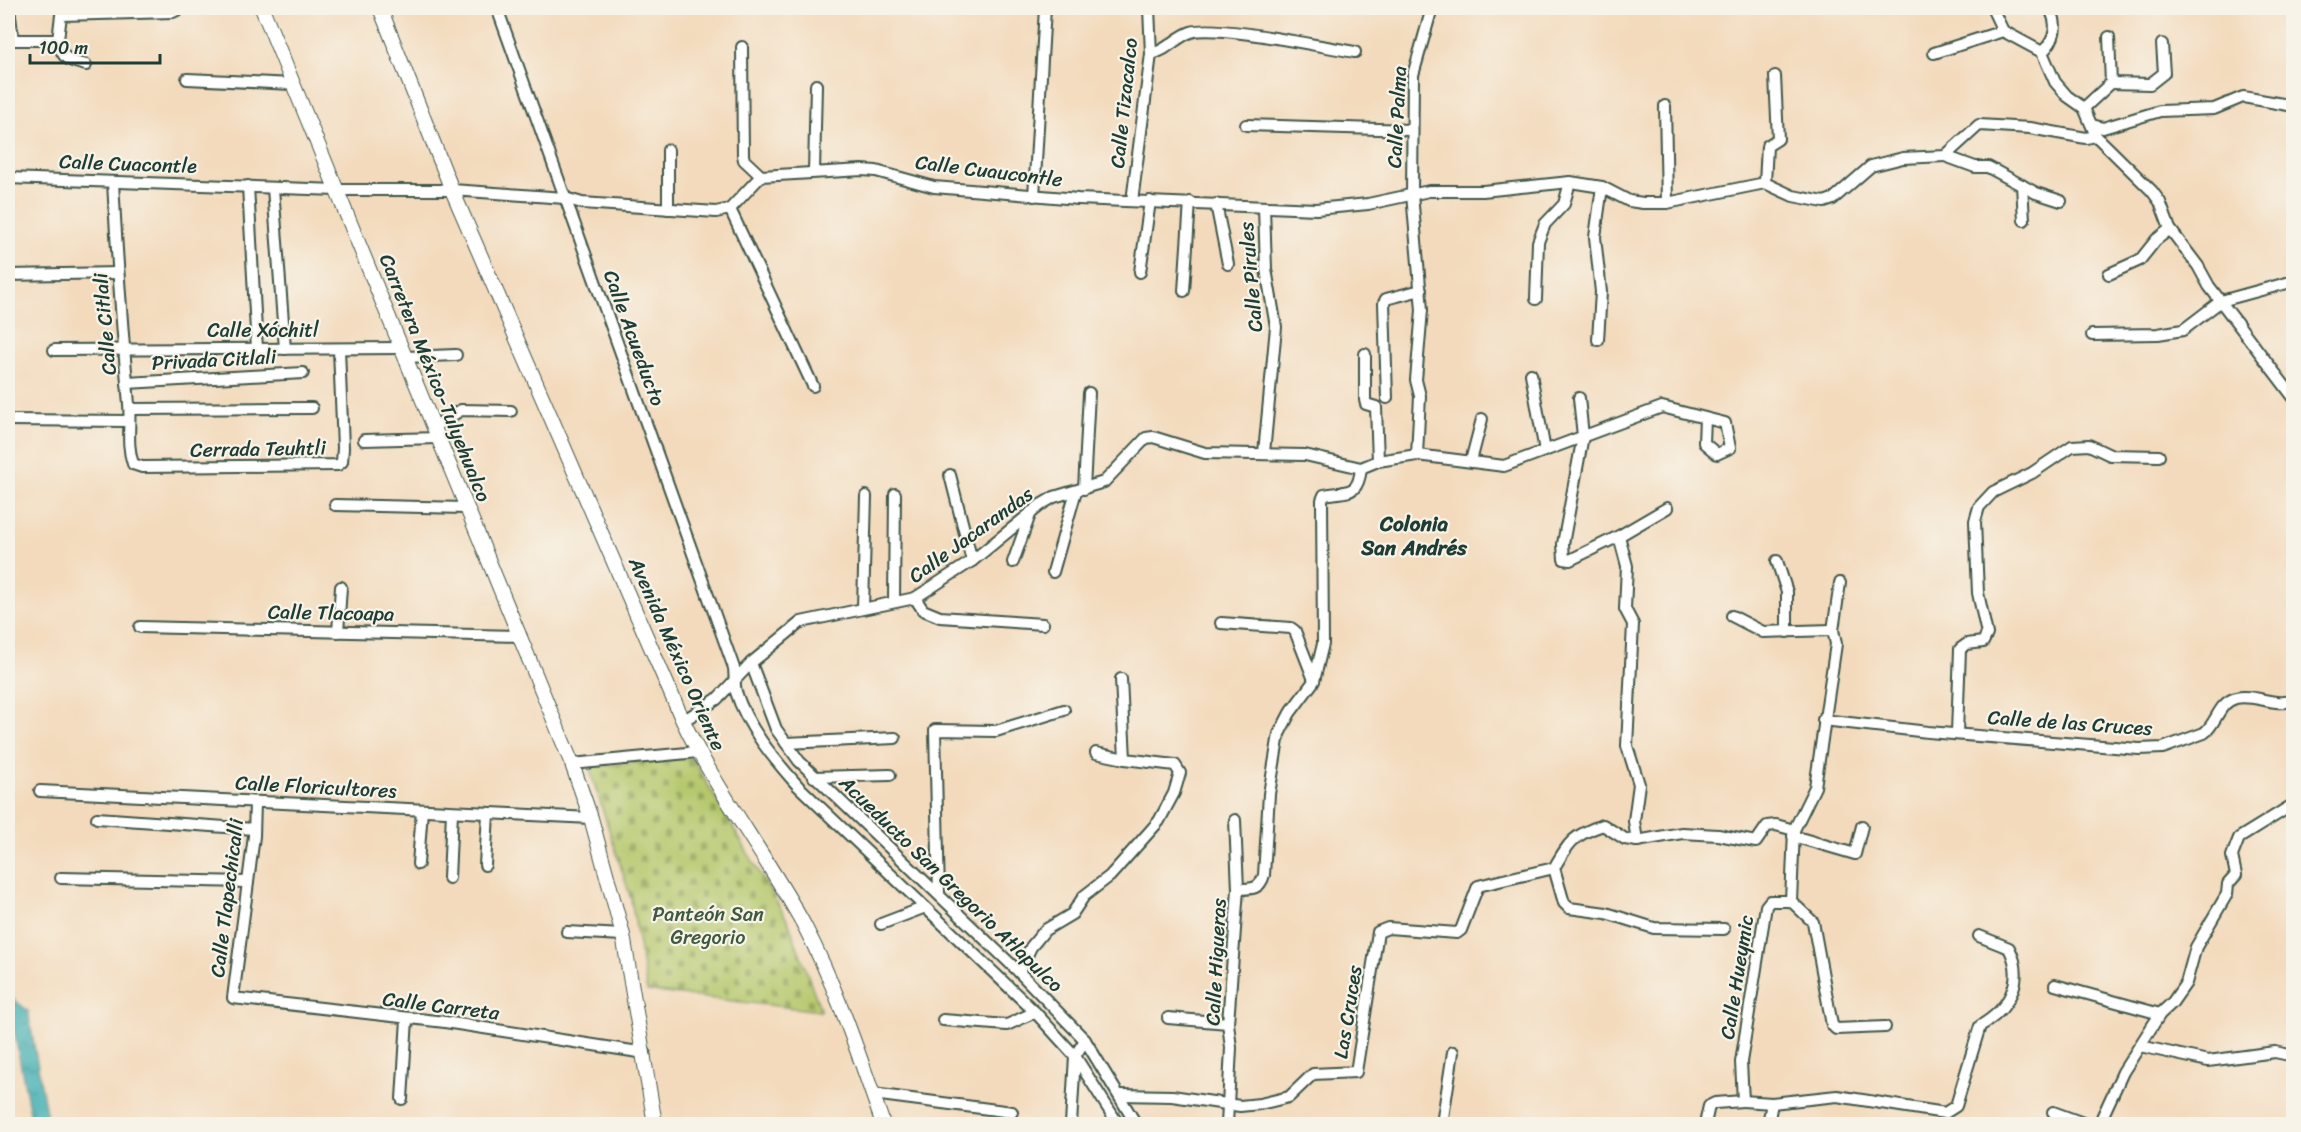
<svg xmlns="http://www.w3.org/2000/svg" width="2301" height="1132" font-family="Sriracha,sans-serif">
<defs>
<pattern id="cemetery-stones" width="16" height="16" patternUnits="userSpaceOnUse" patternTransform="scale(1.5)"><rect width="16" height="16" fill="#b4c76b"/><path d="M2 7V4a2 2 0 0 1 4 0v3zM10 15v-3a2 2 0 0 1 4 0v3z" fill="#92a359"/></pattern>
<pattern id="water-ripples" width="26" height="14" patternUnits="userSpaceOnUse" patternTransform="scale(1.5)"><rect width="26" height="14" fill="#39abb1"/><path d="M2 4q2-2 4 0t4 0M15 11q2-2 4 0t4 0" fill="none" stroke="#2f8c91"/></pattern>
</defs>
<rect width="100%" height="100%" fill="#f7f3e8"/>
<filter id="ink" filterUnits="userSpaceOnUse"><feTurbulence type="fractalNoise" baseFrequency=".0167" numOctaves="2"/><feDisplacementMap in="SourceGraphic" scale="12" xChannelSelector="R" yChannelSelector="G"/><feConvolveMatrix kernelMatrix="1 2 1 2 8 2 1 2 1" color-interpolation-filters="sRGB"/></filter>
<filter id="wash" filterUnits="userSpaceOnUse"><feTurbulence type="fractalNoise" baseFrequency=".008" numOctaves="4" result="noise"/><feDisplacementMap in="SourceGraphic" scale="24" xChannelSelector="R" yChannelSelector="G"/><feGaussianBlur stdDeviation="1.35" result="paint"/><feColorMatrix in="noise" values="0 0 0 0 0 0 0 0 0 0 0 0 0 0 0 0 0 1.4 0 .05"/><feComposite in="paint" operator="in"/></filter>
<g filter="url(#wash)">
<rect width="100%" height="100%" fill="#f3dabc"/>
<polygon fill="url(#cemetery-stones)" stroke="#6a8250" stroke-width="1.5" points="692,758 788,921 821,1011 647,991 631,899 589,767"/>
<polygon fill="url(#water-ripples)" stroke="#2c7472" stroke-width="1.5" points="8,995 28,1011 48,1124 32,1124 14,1030 8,1022"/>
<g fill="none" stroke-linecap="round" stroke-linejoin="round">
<polyline stroke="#39abb1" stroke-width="2" points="8,1112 15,1124"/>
</g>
</g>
<g filter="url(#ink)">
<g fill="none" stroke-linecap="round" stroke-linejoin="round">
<defs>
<g id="minor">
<polyline points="9,8 13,40"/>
<path d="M497,8L734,668C735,676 734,685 736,692C747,727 774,759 798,786L1035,1012L1075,1056L1118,1124"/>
<polyline points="1992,8 2003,31 2042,52 2055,82 2067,96 2084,108 2096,136 2152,191 2160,202 2170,229 2198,266 2209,286 2294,398"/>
<path d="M8,40H58C62,59 68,61 86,65"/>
<polyline points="58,40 61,15 173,12 181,8"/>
<polyline points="742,47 743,155 744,160 761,176"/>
<path d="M2042,52C2056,40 2059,23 2049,8"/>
<polyline points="1934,53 2003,31"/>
<path d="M1151,54C1167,51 1176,37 1191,32C1217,24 1322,47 1355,52"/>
<polyline points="187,79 292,84"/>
<polyline points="2111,83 2150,84 2164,73 2162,44"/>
<polyline points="1665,106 1667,203"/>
<polyline points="2084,108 2111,83 2109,37"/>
<polyline points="1246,125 1411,130"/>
<polyline points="2092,125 2103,128 2160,111 2214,109 2243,97 2294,106"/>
<polyline points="668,150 668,209"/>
<polyline points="1945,156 1975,167 1988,167 2036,193 2061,201"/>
<polyline points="814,172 816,85"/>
<polyline points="8,178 337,190 452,190 565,198 582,203 716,212 730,209 761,176 862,170 876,171 934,187 1078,199 1316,209 1368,204 1429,191 1483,191 1570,182 1602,187 1629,201 1643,203 1667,203 1765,183 1793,196 1824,202 1833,199 1871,166 1903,158 1945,156 1979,125 2030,128 2086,138 2096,136"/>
<path d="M113,182C117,256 122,330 129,404C131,424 126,444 133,464L142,467L338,465L342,462L343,448L339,349"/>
<polyline points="1765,183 1767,146 1778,139 1775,76"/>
<polyline points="2022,185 2024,220"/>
<polyline points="248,186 257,349"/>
<polyline points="273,188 285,349"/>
<polyline points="1034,196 1045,8"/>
<polyline points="1132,201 1151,54 1149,8"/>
<polyline points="1216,204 1228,264"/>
<polyline points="1264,207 1266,269 1276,327 1264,453"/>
<polyline points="730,209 813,386"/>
<polyline points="1140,272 1150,201"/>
<polyline points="2109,274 2140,260 2156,240 2170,229"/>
<polyline points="8,285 8,275 118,273"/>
<polyline points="1184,291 1190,202"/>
<polyline points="1536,299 1538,242 1545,224 1564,204 1570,182"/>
<polyline points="2092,335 2158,334 2183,330 2221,301 2294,281"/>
<polyline points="1598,340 1601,292 1595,237 1602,187"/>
<polyline points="54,350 402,348"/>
<polyline points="1365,354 1365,400 1366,404 1376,407 1378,461"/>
<polyline points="406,357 456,355"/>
<polyline points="1531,374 1545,451"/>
<polyline points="127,383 303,373"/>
<polyline points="1387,398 1384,303 1386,299 1421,290"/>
<polyline points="1579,398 1583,436 1563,544 1564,559 1570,560 1619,536 1667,508"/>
<polyline points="130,409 312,408"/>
<polyline points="8,420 129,421"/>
<polyline points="434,427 461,410 511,411"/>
<polyline points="364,440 438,438"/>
<polyline points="1417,455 1420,396 1416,380 1422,310 1412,194 1413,75 1432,8"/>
<polyline points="1471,461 1482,419"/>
<polyline points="950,475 972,561"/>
<polyline points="1084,489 1089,393"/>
<polyline points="335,505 466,508"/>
<polyline points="1619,536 1627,566 1625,609 1633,624 1627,746 1639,784 1634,821 1637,841"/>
<polyline points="1777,561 1787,592 1787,632"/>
<polyline points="1013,562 1031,512"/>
<polyline points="1053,572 1076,491"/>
<polyline points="915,598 923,610 940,617 1043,624"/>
<polyline points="894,602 895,494"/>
<polyline points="863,608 866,496"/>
<polyline points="1732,616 1763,632 1833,630"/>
<polyline points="1221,623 1291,628 1295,631 1314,680"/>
<polyline points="140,627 521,636"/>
<polyline points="338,632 341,587"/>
<polyline points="751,663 776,729 799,761 1019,972 1085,1040 1136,1124"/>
<polyline points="1121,679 1125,759"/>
<path d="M1823,720L1928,732L2139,749L2163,748L2204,733C2217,723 2218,703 2236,698C2254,693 2278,709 2294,699"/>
<polyline points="683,721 717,699 751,663 801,622 915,598 972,561 1042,504 1054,497 1104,482 1146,438 1153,437 1205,453 1305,455 1361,468 1378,461 1417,455 1504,466 1662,407 1725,423 1730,448 1717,454 1704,443 1705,418"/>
<polyline points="1957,733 1960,649 1967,644 1983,642 1987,634 1978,593 1975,521 1979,507 1993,492 2032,473 2072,446 2089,445 2110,455 2159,456"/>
<polyline points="786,743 895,738"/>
<polyline points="572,764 698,752"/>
<polyline points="814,777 890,775"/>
<polyline points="40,791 591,818"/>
<polyline points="255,802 254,836 233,998 445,1022 645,1053"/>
<polyline points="97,818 254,829"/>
<polyline points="1793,836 1855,854 1862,826"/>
<polyline points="418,864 422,810"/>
<polyline points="485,865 488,814"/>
<polyline points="1554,868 1564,903 1569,908 1606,913 1654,928 1724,929"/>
<polyline points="61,878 248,882"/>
<polyline points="449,878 452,812"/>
<path d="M1238,889C1253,889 1260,889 1264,875L1269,794L1279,734L1290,713L1314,681L1323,644L1322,500L1324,495C1348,490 1358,497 1361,468"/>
<polyline points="939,894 935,730 996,731 1064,710"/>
<polyline points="1791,901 1813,922 1832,1025 1836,1029 1885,1027"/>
<polyline points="881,924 923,908"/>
<polyline points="567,932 623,935"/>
<polyline points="1019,972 1031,947 1045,930 1072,914 1084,896 1110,876 1159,821 1174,793 1180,773 1175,765 1125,759 1096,753"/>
<polyline points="2055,985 2160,1014"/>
<polyline points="1168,1018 1228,1023"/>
<polyline points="943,1020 1007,1025 1035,1012"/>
<polyline points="2140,1046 2208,1061 2275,1052 2294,1056"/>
<polyline points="873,1094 1012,1112"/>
<path d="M1119,1095L1172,1096L1240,1106L1260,1104L1289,1097L1313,1074L1356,1072L1378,932L1388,928L1457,933L1461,930L1478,886L1554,868C1569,842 1573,835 1603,825L1625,839L1637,841L1682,833L1718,835L1756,842L1767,826L1776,825L1794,830"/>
<polyline points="402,1099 407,1019"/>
<path d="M1743,1101L1772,1103L1837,1096L1945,1113L1956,1106L1980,1026C2008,1010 2026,981 2009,948L1979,936"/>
<polyline points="2053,1112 2086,1124"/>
<polyline points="1071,1124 1075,1056 1085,1040"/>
<polyline points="1227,1124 1231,1048 1228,1023 1238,889 1235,820"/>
<polyline points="1442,1124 1453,1052"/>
<polyline points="1705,1124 1709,1106 1715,1103 1743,1101 1741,1062 1766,906 1770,901 1791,901 1794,830 1815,787 1836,644 1833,630 1840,583"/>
<polyline points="1768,1124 1772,1103"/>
<polyline points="2099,1124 2123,1072 2160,1014 2172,1003 2186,983 2196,947 2227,894 2228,884 2236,875 2232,856 2239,838 2294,804"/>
</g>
<g id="major">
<polyline points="262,8 572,764 591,818 623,935 655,1124"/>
<path d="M380,8L452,190L683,721C717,792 766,855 804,925C837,988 860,1058 883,1124"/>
</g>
</defs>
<use href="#minor" stroke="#3f5548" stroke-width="14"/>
<use href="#major" stroke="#3f5548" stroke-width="16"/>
<use href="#minor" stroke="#fff" stroke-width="10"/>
<use href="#major" stroke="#fff" stroke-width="14"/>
</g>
</g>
<g text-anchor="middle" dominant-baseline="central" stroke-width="4.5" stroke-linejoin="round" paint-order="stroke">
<g font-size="20" fill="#1f3d34" stroke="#f7f3e8">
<text transform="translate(1124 103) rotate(-84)">Calle Tizacalco</text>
<text transform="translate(1397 117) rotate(-87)">Calle Palma</text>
<text transform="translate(128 164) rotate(2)">Calle Cuacontle</text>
<text transform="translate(989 171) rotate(7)">Calle Cuaucontle</text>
<text transform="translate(1251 277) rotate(-95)">Calle Pirules</text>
<text transform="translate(105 324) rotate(-95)">Calle Citlali</text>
<text x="263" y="330">Calle Xóchitl</text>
<text transform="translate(634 338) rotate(70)">Calle Acueducto</text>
<text transform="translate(214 360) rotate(-3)">Privada Citlali</text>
<text transform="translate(435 378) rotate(68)">Carretera México-Tulyehualco</text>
<text transform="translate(258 449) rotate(-1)">Cerrada Teuhtli</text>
<text transform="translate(971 535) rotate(-36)">Calle Jacarandas</text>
<text transform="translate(331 613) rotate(1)">Calle Tlacoapa</text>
<text transform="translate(677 654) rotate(66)">Avenida México Oriente</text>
<text transform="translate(2070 723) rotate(4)">Calle de las Cruces</text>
<text transform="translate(316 787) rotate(3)">Calle Floricultores</text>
<text transform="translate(951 884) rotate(44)">Acueducto San Gregorio Atlapulco</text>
<text transform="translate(227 898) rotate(-83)">Calle Tlapechicalli</text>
<text transform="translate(1216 962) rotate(-87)">Calle Higueras</text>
<text transform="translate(1737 977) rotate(-81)">Calle Hueymic</text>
<text transform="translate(441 1006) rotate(7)">Calle Carreta</text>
<text transform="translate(1348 1012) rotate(-81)">Las Cruces</text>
</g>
<g font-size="20" fill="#3d593f" stroke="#f7f3e8">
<text x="708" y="914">Panteón San<tspan x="708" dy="23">Gregorio</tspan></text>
</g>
<g font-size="21" font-weight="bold" fill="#1f3d34" stroke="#f7f3e8">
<text x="1414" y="524">Colonia<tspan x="1414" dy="24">San Andrés</tspan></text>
</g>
</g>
<rect width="2301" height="1132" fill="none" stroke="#f7f3e8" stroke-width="30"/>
<path d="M30 54v9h130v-9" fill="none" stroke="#1f3d34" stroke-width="3"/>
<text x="39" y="54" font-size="18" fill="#1f3d34" stroke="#f7f3e8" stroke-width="4.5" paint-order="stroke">100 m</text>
</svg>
